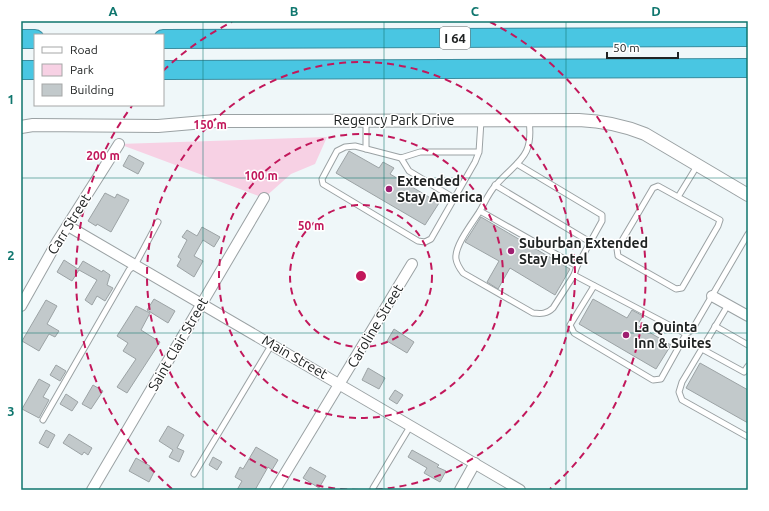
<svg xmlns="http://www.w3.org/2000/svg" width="769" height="511" font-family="Ubuntu,sans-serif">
<rect width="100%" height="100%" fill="#eff7f9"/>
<polygon fill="#f7d1e4" points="327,137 315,164 291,174 264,198 119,144"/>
<g fill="#c2c9cb" stroke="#9ca3a5">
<polygon points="349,151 379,168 383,162 394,168 390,174 439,203 425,225 336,173"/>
<polygon points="129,155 144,163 138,174 123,166"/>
<polygon points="105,193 115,198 117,194 129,200 111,232 97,224 96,226 88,221"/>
<polygon points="481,217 570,269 555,295 510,268 498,289 487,282 499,261 465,242"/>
<polygon points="202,227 220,237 214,247 203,240 194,256 203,261 194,277 177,266 181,259 178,257 187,240 182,237 187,230 197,236"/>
<polygon points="64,260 78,269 83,261 102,272 103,270 110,275 107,285 113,288 105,301 97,296 92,305 85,300 97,280 79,270 72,281 57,272"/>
<polygon points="154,299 175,311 168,323 147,310"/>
<polygon points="593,299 627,318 632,310 643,316 637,325 671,345 656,369 579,324"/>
<polygon points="46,300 57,306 47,324 59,331 55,337 49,334 39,351 22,341"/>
<polygon points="136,306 150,313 141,330 160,342 127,393 117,387 136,359 123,351 128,343 117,336"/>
<polygon points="394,329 414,342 407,353 387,341"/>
<polygon points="700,363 748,390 748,423 686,388"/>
<polygon points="56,365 66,371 60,381 50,375"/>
<polygon points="368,368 385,378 379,389 362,380"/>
<polygon points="39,379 50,385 43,397 49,400 39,418 22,409"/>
<polygon points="93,385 103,391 91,409 82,404"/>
<polygon points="395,390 403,395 397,404 389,399"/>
<polygon points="66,394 78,402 72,411 60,404"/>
<polygon points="168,426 184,435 177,448 184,451 179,462 169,457 173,450 159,441"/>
<polygon points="46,430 55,435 48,448 39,443"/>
<polygon points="69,434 92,448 88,455 84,452 82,455 63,443"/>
<polygon points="256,447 278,460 272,470 268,467 255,490 237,490 242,481 235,477 240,467 243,469"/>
<polygon points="412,450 439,465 437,467 446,471 440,482 424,473 427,468 408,457"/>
<polygon points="213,457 222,462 217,470 209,465"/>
<polygon points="136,458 150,466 149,469 154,472 149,482 129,471"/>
<polygon points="310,467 326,476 319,488 303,478"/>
</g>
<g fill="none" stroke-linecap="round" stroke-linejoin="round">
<defs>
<g id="service">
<polyline points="366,120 366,149"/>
<path d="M529,120C534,158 518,160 496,185C489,192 485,202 480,211L577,266L574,275L686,334"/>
<polyline points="479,152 420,152 401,158 355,146 345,147 337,151 322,179 323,184 418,241 425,242 431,239 475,162 479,152 481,121"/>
<polyline points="401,158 409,171 454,198"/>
<polyline points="517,164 602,215 602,221 577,266"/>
<polyline points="495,185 590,242"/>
<polyline points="678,197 658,186 653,188 617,249 618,256 676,289 682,288 718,226 720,220 678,197 697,166"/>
<path d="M480,211C473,222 454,246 456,259C457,265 460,269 463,273L533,313C541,314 547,314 553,308L574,275"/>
<polyline points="594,286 570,325 574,333 653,380 661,379 686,334 692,330 748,234"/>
<polyline points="728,305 682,382 679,392 682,400 748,437"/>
<polyline points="715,326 748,345"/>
<polyline points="702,349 744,372 748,366"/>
<polyline points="43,420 129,270 135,265 158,222"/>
<polyline points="194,474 272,344"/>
<polyline points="373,488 411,425"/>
</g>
<g id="minor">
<polyline points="68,226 520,490"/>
<polyline points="712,296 748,316"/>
<polyline points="21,306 57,242 119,144"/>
<polyline points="92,490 264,198"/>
<polyline points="275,490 412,264"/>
<polyline points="460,490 475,463"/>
</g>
<path id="tertiary" d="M21,127L33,125L158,126L216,121L579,120C602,121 623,125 645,134L748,195"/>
<g id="motorway">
<polyline points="21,39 35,39"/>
<polyline points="163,39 748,37"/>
<polyline points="21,70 35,70"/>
<polyline points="163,70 748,68"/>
</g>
</defs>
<use href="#service" stroke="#9ba2a4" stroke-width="7"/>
<use href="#minor" stroke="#9ba2a4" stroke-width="12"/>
<use href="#tertiary" stroke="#9ba2a4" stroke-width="14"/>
<use href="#motorway" stroke="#3b8d9f" stroke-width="20"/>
<use href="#service" stroke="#fff" stroke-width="5"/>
<use href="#minor" stroke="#fff" stroke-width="10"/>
<use href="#tertiary" stroke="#fff" stroke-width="12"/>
<use href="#motorway" stroke="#49c6e2" stroke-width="18"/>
</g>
<path fill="none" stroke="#0f766e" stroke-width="1" stroke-opacity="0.55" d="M203,21V490M384,21V490M566,21V490M21,178H748M21,333H748"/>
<g fill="none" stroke="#c2185b" stroke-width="2" stroke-dasharray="7 5">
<circle cx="361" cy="276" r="71"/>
<circle cx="361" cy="276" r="142"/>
<path d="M359 490A214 214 0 1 1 363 490"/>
<path d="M172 489A285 285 0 0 1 132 106M163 71A285 285 0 0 1 232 22M490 22A285 285 0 0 1 550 489"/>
</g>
<g fill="#9e1e70" stroke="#fff" stroke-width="1.5">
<circle cx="389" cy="189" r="4"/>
<circle cx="511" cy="251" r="4"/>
<circle cx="626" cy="335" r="4"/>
</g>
<g text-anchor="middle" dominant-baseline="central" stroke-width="3" stroke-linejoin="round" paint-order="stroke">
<rect fill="#fff" stroke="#636565" stroke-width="1" x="440" y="27" width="30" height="22" rx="3"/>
<g font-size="13" font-weight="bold" fill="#202323">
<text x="455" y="38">I 64</text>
</g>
<g font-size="14" fill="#202323" stroke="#fff">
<text x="394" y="120">Regency Park Drive</text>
<text transform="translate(69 224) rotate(-58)">Carr Street</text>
<text transform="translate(375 326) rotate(-59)">Caroline Street</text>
<text transform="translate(178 344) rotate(-60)">Saint Clair Street</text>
<text transform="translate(295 357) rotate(30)">Main Street</text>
</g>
<g font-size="14" font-weight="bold" fill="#202323" stroke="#fff" text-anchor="start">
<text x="397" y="181">Extended<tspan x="397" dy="16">Stay America</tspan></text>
<text x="519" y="243">Suburban Extended<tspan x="519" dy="16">Stay Hotel</tspan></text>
<text x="634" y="327">La Quinta<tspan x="634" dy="16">Inn &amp; Suites</tspan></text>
</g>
</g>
<circle cx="361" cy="276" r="6" fill="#c2185b" stroke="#fff" stroke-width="2"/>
<g font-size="12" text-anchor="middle" font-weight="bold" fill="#c2185b" stroke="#fff" stroke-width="3" stroke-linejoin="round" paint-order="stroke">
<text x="210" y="129">150 m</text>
<text x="103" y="160">200 m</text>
<text x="261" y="180">100 m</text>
<text x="311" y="230">50 m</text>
</g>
<rect width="769" height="511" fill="none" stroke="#ffffff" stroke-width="44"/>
<rect x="34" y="34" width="130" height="72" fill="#ffffff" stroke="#a6a7a7"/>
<rect x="42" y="47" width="20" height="6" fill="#ffffff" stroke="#a6a7a7"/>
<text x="70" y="54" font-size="12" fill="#202323">Road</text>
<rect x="42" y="64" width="20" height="12" fill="#f7d1e4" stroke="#a6a7a7"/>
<text x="70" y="74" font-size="12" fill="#202323">Park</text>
<rect x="42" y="84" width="20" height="12" fill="#c2c9cb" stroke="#a6a7a7"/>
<text x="70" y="94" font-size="12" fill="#202323">Building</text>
<path d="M607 52v6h71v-6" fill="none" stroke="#202323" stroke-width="2"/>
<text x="613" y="52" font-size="12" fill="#202323" stroke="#ffffff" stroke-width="3" paint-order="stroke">50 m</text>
<rect x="22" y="22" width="725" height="467" fill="none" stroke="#0f766e" stroke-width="1.5"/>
<g font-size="13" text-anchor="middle" font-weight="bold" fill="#0f766e">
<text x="113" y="16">A</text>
<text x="294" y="16">B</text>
<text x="475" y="16">C</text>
<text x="656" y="16">D</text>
<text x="11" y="104">1</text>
<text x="11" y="260">2</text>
<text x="11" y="416">3</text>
</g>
</svg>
